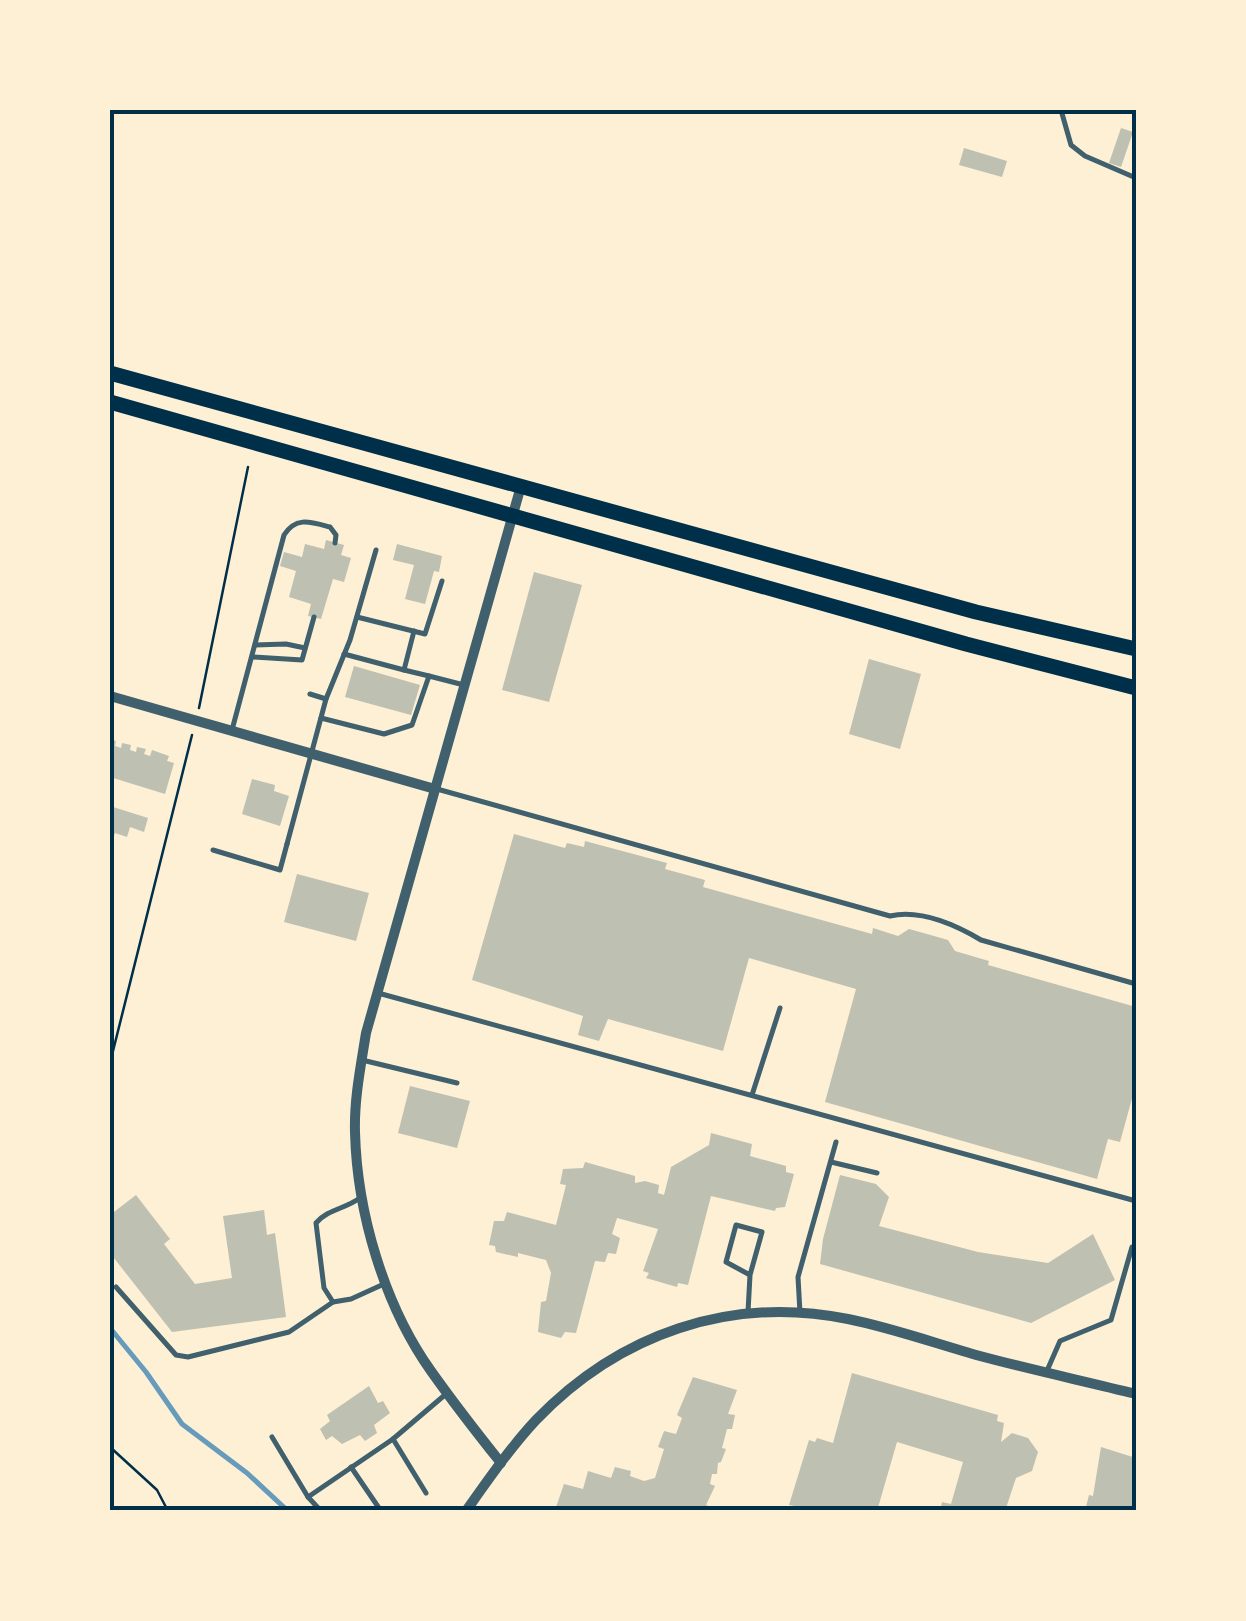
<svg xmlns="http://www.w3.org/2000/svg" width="1246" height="1621" font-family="'PT Serif',serif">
<rect width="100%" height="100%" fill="#fdf0d5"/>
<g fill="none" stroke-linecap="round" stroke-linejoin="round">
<polyline stroke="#669bbc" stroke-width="5" points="110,1328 146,1372 182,1424 247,1473 288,1511"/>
</g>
<g fill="#bec0b2">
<polygon points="1121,128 1133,132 1121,167 1109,163"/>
<polygon points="964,148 1007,161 1002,177 959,165"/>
<polygon points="326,540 344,545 341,555 351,558 344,582 333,579 321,619 308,616 311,604 289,597 296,571 280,566 284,552 302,557 305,544 324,549"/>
<polygon points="397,544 442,556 439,572 434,571 425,604 405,599 414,565 393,560"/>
<polygon points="534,572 582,585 549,702 502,690"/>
<polygon points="869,659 921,674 900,749 849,734"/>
<polygon points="354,666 420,685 411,715 345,697"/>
<polygon points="110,739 116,741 115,746 121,748 122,743 131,745 130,750 136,752 137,747 146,749 144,754 150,756 152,750 169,756 167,761 174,763 165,794 110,777"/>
<polygon points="252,779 275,785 274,791 289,796 280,826 242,814"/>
<polygon points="110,806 148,818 144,832 130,827 127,837 115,833 110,846"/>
<polygon points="514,834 565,848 567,843 584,847 585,841 667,863 665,869 705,880 703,887 872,934 873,928 898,936 909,929 927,934 948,940 955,951 989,961 988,965 1136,1007 1136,1084 1120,1142 1108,1139 1097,1179 825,1102 856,989 749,958 723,1051 608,1019 599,1041 578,1035 583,1016 472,980"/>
<polygon points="297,874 369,893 356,941 284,922"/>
<polygon points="410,1086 470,1101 457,1148 398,1133"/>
<polygon points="711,1133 752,1144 750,1156 786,1166 786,1172 794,1174 785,1207 776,1208 775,1211 711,1196 688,1285 678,1283 677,1287 646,1278 649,1273 643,1271 658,1229 617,1218 612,1234 620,1238 616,1254 608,1253 605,1262 595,1261 576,1333 565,1332 561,1338 538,1332 541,1302 546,1301 551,1273 546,1260 518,1253 518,1257 496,1252 495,1246 489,1245 494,1221 504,1221 507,1212 556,1225 566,1185 560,1184 563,1169 583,1168 585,1162 635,1176 635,1183 645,1181 659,1185 658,1193 664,1195 671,1167 709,1145"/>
<polygon points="840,1175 876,1184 889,1197 879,1226 978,1252 1048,1263 1093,1234 1115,1280 1031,1323 820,1264 823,1239"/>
<polygon points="136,1195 170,1239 164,1244 195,1284 232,1278 223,1216 264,1210 267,1235 275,1233 286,1317 172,1332 110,1253 110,1215"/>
<polygon points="852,1373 998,1415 997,1421 1004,1423 1001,1442 1012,1433 1028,1438 1038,1452 1032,1471 1016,1478 1005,1511 940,1511 942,1502 951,1504 963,1462 897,1442 877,1511 799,1511 800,1507 789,1505 809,1440 815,1442 817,1438 833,1443"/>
<polygon points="693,1377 737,1390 728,1414 735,1415 732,1429 727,1429 722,1448 726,1449 721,1462 718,1463 717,1474 712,1474 710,1484 715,1486 706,1505 723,1511 555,1510 564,1484 583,1489 588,1471 611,1478 615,1467 631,1471 630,1476 644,1481 655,1478 664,1449 658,1447 664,1431 676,1434 682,1418 677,1415"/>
<polygon points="369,1386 378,1403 383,1401 390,1413 374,1425 377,1433 365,1441 360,1435 342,1444 332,1436 326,1440 320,1429 330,1421 327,1415"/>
<polygon points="1101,1447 1136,1458 1136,1511 1085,1511 1089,1495 1093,1496"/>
</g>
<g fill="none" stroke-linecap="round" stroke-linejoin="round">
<g stroke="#003049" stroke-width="2.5">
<polyline points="199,708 248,467"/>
<polyline points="110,1063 192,735"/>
<polyline points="110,1447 157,1490 168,1511"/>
</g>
<g stroke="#3f606c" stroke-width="5">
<polyline points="1061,110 1071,145 1085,156 1136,178"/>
<polyline points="357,617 425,634 442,581"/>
<polyline points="255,645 286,644 305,648"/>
<polyline points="344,654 404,670 414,631"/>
<polyline points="252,657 302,660 314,617"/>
<polyline points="404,670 429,676"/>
<polyline points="310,694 326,699"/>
<polyline points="321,718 384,734 412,725 429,676 464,685"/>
<path d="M232,730L284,535C296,516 311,522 330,527L336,535L335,543"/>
<path d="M437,789L890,916C921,909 954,924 981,940L1136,984"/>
<polyline points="287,844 326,699 350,640 376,550"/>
<polyline points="213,850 280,870 287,844"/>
<polyline points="378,993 1136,1201"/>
<polyline points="362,1060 457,1083"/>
<polyline points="752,1095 780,1008"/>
<polyline points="831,1162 877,1173"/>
<path d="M360,1198C345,1209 328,1209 316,1223L324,1288L333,1302L351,1299L384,1284"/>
<polyline points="116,1287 176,1355 188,1357 289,1332 333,1302"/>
<polyline points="748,1312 750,1275 762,1232 736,1225 726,1262 750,1275"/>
<polyline points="800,1313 798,1277 836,1142"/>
<polyline points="1046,1373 1060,1341 1111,1320 1132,1247"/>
<polyline points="272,1437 308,1497 393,1439 446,1394"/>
<polyline points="393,1439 426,1493"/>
<polyline points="351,1467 381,1511"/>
<polyline points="308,1497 321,1511"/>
</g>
<g stroke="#3f606c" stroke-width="10">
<polyline points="110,696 435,789"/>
<path d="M501,1463C477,1433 453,1402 431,1371C384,1305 357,1212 355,1132C354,1099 361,1065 366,1033L521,486"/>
<path d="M466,1511C488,1480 510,1448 536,1420C619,1334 730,1295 848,1319C893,1328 937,1344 980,1356C1032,1370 1084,1381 1136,1394"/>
</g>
<g stroke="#003049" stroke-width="15">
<polyline points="110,373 976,612 1136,649"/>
<polyline points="110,402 966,644 1136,688"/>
</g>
</g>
<rect width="1246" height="1621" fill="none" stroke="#fdf0d5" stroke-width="225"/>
<rect x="112" y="112" width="1022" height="1396" fill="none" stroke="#003049" stroke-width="4"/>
</svg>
